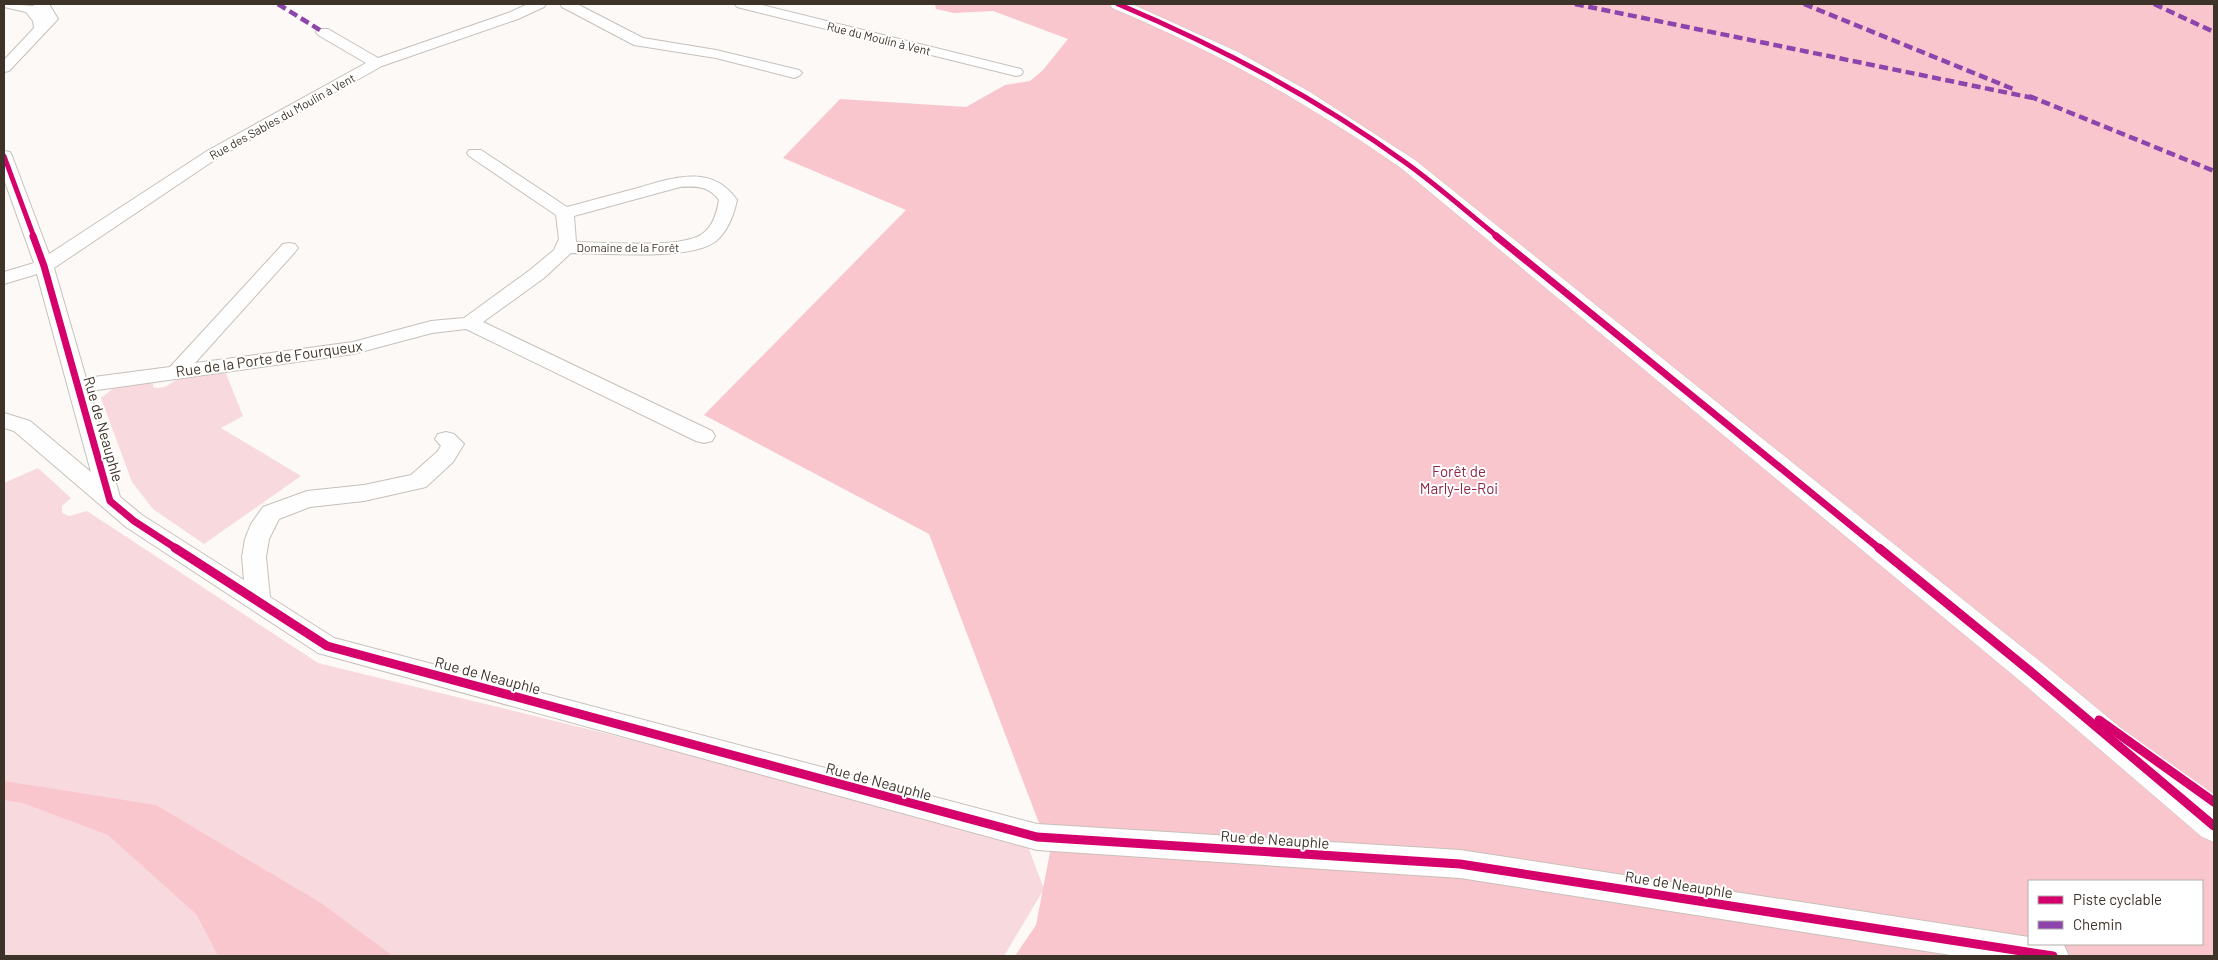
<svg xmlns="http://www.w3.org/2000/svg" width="2218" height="960" font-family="Barlow,sans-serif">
<rect width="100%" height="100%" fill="#fcf9f6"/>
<g fill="#f8dade">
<path d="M225,371L243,416L221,428L301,476L204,544L153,509L132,482L101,398L115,387L153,382V387C166,391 171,381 181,378C195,373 211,373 225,371Z"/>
<polygon points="38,468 71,498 62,506 62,513 69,516 87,511 318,663 1024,836 1044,889 1004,956 4,956 4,483"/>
</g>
<g fill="#fac6ce" fill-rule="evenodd">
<path d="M935,4H2214V956H1015L1036,925L1050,852L929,534L704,415L906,210L783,158L840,99L966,107L1005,85L1030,81L1043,70L1068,39L993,11L954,13L936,9ZM2029,881H2202V944H2029Z"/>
<polygon points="4,781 156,805 321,903 393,956 218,956 197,915 108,835 23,803 4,800"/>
</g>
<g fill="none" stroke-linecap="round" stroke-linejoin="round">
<defs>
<g id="minor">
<polygon points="4,4 34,6 33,4 49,4 58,19 9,71 4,72 4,60 34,28 33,21 26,12 4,7"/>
<path d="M528,4H546L544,7L518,19L382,66L219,157L54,268L86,378L170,367L283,244L289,243L295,244L298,248L295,252L195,363L353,342L431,321L464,318L530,270L554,250L559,239L556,215L469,156L467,153L469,150H481L567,207C589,201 612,195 634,189C670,179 711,162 737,200C734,214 728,231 716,241C692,261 603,253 571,253L544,278L483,322L712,431L715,436L712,441L704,443L696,441L466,329L432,333L353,354L90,391L120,497L142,515L244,580L242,557L245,539L251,524L263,507L307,491L364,485L411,475L437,452L441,446L435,439L438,434L446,432L454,434L464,444L453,462L426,487L364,501L310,507L279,519L269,539L266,557L270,597L334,638L1037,824L1460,850L2029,937V944L2064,945L2069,956H1957L1460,878L1037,850L318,653L126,527L14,431L4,428V413L30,421L91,472L37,274L4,284V272L34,263L4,179V151L10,152L12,156L49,254L207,151L366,63L318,35L316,32L318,29H328L378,58L508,13ZM680,187C695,186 709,186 719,200C717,212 713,227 702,234C681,249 605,242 576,242L574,216Z"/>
<polygon points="560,4 577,4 643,38 716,50 799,70 802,73 799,76 794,78 716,58 634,45 562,7"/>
<polygon points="735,4 758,4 1021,69 1023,72 1021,75 1016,76 737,7"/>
</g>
<path id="primary" d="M1110,4H1132L1238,52L1310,92L1415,160L2041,662L2214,805V842L2202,837L2019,680L1401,168C1310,104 1215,51 1112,8Z"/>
</defs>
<use href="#minor" stroke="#c7c0ba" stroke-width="2"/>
<use href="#primary" stroke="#c7c0ba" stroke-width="1"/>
<use href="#minor" fill="#fffefe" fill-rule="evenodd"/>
<use href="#primary" fill="#fffefe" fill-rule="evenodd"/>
<g stroke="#8e44ad" stroke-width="4.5" stroke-dasharray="9 4.5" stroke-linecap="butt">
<polyline points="278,4 323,32"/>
<polyline points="1575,4 2033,98"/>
<polyline points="1804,4 2013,89"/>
<polyline points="2154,4 2214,32"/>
<polyline points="2029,96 2214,171"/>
</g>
<defs>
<g id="cycleway-far2">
<path d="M1118,4C1220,47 1317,98 1406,163C1438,186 1467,212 1498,237"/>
<polyline points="4,156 34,237"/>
</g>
<g id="cycleway-far1">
<polyline points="33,236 44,266 110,501 134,521 177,549"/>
<polyline points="1496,236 1880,549"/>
</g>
<g id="cycleway">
<polyline points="175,548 327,646 1037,837 1460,864 2053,956"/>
<polyline points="1879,548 2030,671 2214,826"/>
<polyline points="2099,720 2214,802"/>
</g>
</defs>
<use href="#cycleway-far2" stroke="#fff" stroke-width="7"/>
<use href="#cycleway-far1" stroke="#fff" stroke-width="10"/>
<use href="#cycleway" stroke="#fff" stroke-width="12"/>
<use href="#cycleway-far2" stroke="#d6006c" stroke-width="5"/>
<use href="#cycleway-far1" stroke="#d6006c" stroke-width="7"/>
<use href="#cycleway" stroke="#d6006c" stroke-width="9"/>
</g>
<g text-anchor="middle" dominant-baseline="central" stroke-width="4" stroke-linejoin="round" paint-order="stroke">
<g font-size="12" fill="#3e3328" stroke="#fff">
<text transform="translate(879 38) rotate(14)">Rue du Moulin à Vent</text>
<text transform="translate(282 116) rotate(-29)">Rue des Sables du Moulin à Vent</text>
<text x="628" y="247">Domaine de la Forêt</text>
</g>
<g font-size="15" fill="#3e3328" stroke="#fff">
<text transform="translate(269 358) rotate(-8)">Rue de la Porte de Fourqueux</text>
<text transform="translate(104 429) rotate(74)">Rue de Neauphle</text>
<text transform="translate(488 675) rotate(15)">Rue de Neauphle</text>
<text transform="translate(879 781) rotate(15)">Rue de Neauphle</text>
<text transform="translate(1275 839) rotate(4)">Rue de Neauphle</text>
<text transform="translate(1679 884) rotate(9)">Rue de Neauphle</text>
</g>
<g font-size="15" fill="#8f2545" stroke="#fff">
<text x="1459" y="471">Forêt de<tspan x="1459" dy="17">Marly-le-Roi</tspan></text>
</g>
</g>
<rect width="2218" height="960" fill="none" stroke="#3e3328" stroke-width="10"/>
<rect x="2028" y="880" width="175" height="65" fill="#ffffff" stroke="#b2ada9"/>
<rect x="2038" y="896" width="25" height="8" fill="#d6006c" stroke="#b2ada9"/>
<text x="2073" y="905" font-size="15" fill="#3e3328">Piste cyclable</text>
<rect x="2038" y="921" width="25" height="8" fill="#8e44ad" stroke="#b2ada9"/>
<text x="2073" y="930" font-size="15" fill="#3e3328">Chemin</text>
</svg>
